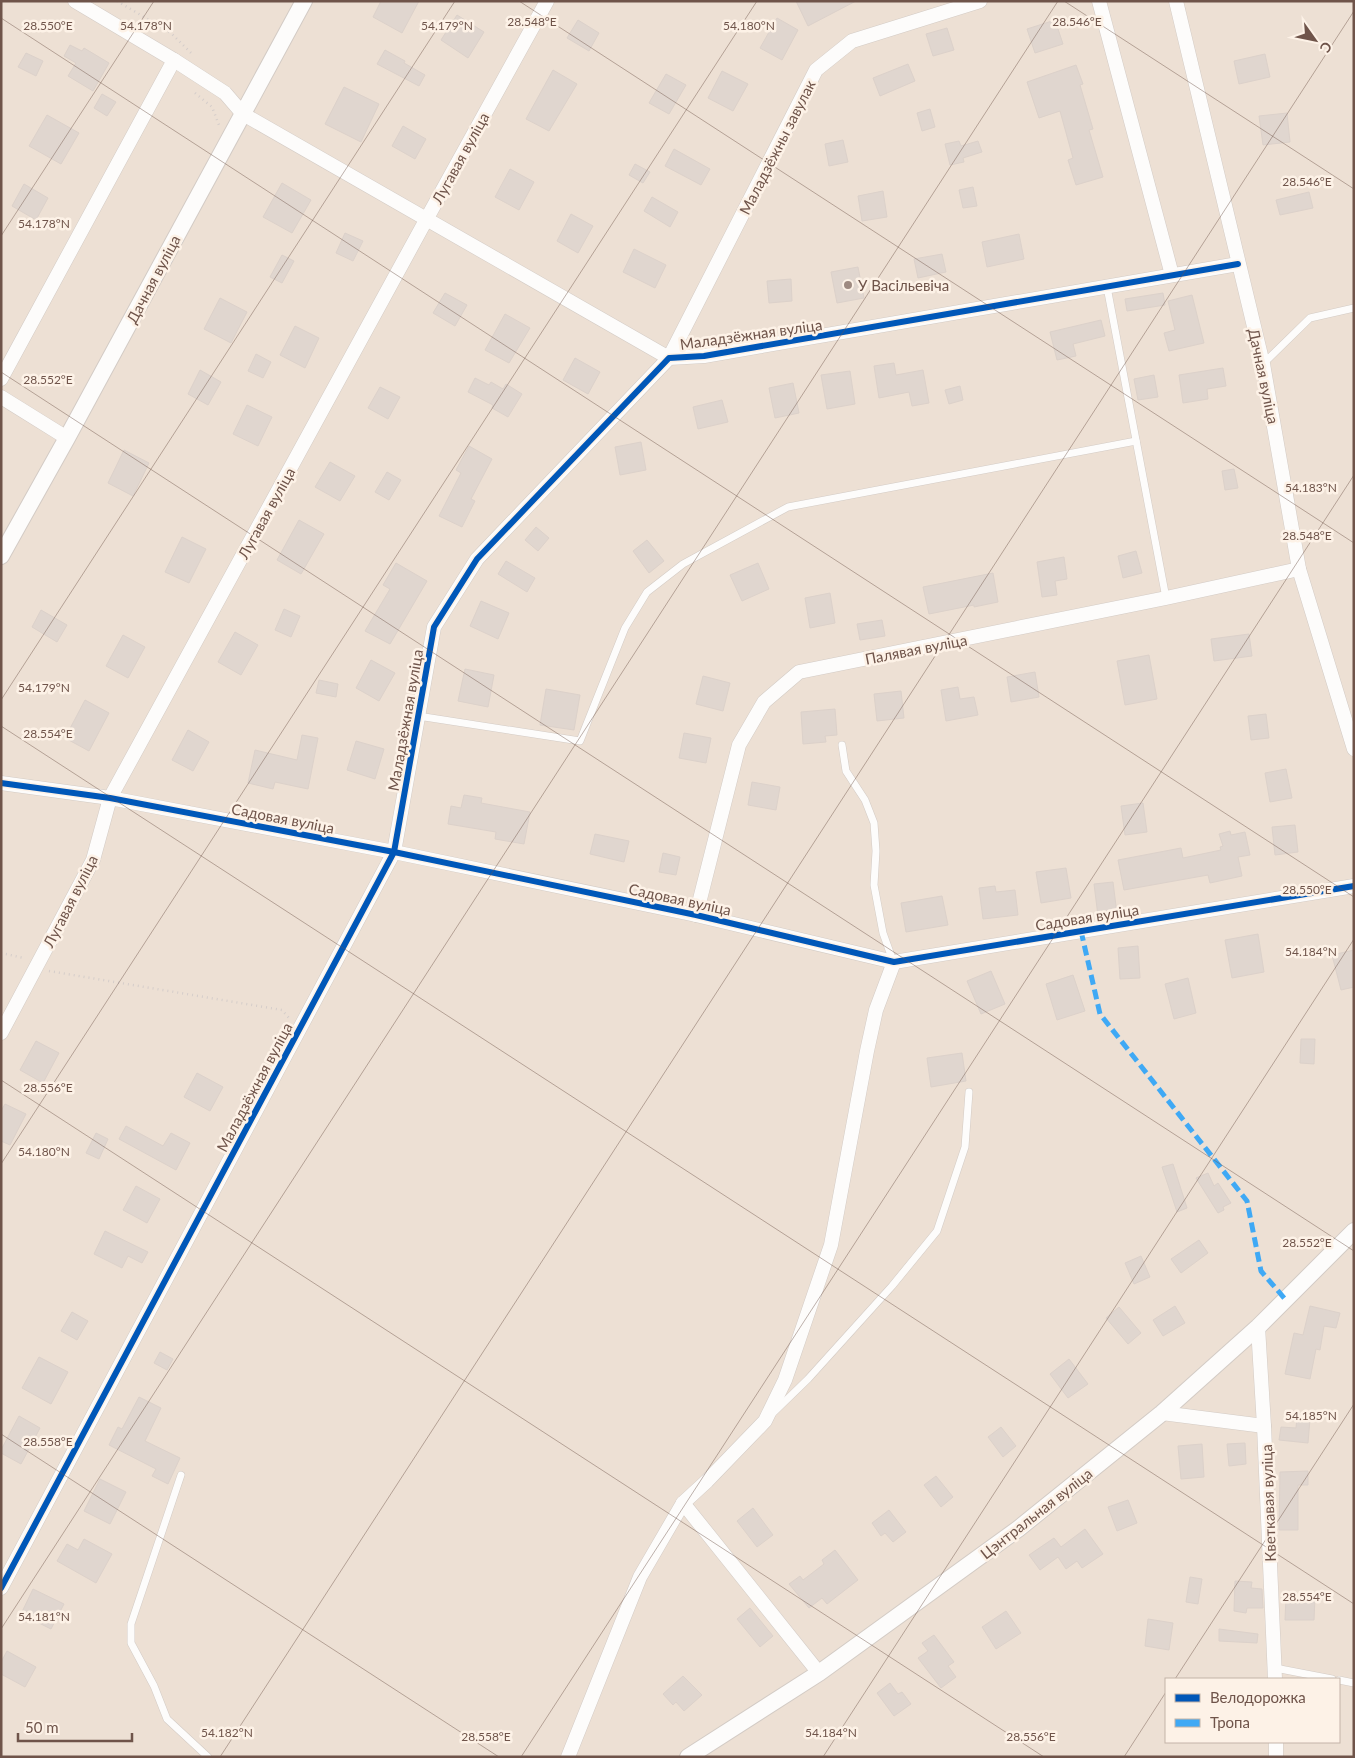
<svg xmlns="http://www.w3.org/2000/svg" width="1355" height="1758" font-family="Lato,sans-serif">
<rect width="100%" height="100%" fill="#f4eee7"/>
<path fill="#ede0d4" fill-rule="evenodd" d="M1,1H1354V1757H1ZM1166,1679H1339V1742H1166Z"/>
<g fill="#e0d6cf" stroke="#dcd1ca">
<polygon points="381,1 419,1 402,33 373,17"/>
<polygon points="796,1 856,1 808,26"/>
<polygon points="457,15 484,32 468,58 441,40"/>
<polygon points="777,18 798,30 782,60 760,48"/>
<polygon points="578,20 599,33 589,51 567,38"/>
<polygon points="1055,20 1063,44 1035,53 1027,29"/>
<polygon points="947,28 954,50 933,56 926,34"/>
<polygon points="70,45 82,51 84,48 109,63 93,91 68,76 76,63 64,56"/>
<polygon points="385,50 405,61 404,63 425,75 419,86 377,64"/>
<polygon points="26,53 43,61 36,76 18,67"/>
<polygon points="1265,54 1270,77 1239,84 1234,61"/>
<polygon points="908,64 915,81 880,96 873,78"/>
<polygon points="1076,65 1083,84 1080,85 1093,129 1089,130 1103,177 1076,185 1068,160 1073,158 1060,111 1039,118 1027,82"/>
<polygon points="553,70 577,84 549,131 526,119"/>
<polygon points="722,71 748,84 733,111 708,98"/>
<polygon points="666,74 686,85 669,114 649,103"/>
<polygon points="344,87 379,104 361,142 325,124"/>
<polygon points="102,94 116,102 107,116 94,108"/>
<polygon points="930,109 935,127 922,131 917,113"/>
<polygon points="1287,113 1290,142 1263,145 1259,116"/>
<polygon points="47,115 79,133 61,164 29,146"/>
<polygon points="403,126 426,139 415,159 392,146"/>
<polygon points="843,140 848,162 829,166 825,144"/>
<polygon points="959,141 961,146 978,141 982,152 963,158 964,162 950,165 945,144"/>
<polygon points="674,149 710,169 701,185 665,166"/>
<polygon points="635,164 650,172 643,183 629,175"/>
<polygon points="510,169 534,182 519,210 495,197"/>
<polygon points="282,183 311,200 292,233 263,217"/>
<polygon points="24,184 48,198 36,220 12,206"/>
<polygon points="973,187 977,206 963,208 959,190"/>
<polygon points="883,191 887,217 862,221 858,196"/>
<polygon points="1309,192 1313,208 1280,215 1276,200"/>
<polygon points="652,197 678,212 670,227 644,211"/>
<polygon points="571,214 593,226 578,253 557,241"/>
<polygon points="345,233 363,241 353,261 336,253"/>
<polygon points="1019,234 1024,259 987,267 982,242"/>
<polygon points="634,249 666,265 655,288 623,272"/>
<polygon points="942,254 946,272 918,278 914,259"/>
<polygon points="282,255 294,261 282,283 270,277"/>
<polygon points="858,267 864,298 837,303 831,272"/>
<polygon points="791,279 792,301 769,303 767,281"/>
<polygon points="445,293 467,305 455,326 433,313"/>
<polygon points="1163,293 1165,305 1127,311 1125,299"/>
<polygon points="1192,295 1204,343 1169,351 1164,333 1175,330 1168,301"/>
<polygon points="220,298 247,312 231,343 204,329"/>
<polygon points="505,314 530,328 509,363 485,350"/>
<polygon points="1101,320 1105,336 1073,344 1076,356 1057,360 1050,332"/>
<polygon points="295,326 319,338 305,368 280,355"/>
<polygon points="256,354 271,362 263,378 248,371"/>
<polygon points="575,358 600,372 588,394 563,380"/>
<polygon points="894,363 896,375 923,370 929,403 912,406 909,392 879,398 874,366"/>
<polygon points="1223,368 1226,386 1207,389 1208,399 1183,403 1179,375"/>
<polygon points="200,370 221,382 208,405 188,394"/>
<polygon points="850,371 855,404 827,409 821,375"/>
<polygon points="1154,375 1158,397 1138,400 1134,379"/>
<polygon points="475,378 489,385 491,382 503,389 506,384 522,394 508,417 492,408 493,405 468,392"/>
<polygon points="793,383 799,413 775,418 769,388"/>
<polygon points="960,386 963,400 949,404 945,390"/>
<polygon points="380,387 400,397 388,419 368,408"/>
<polygon points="722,400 728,422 698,429 693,407"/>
<polygon points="247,405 272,417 258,446 233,434"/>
<polygon points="641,442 646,470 620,475 615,447"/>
<polygon points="469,446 492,459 471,499 475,501 462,527 439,516 461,473 456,470"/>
<polygon points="124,450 149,463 133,496 108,483"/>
<polygon points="330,462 355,476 340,501 315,487"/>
<polygon points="1234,469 1238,488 1225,490 1222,471"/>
<polygon points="387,472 401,480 389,500 375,492"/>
<polygon points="299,520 324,534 301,574 277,560"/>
<polygon points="536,527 549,538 538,551 525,540"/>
<polygon points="182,537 206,549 189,583 165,572"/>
<polygon points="647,540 664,561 649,573 633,551"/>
<polygon points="1136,551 1142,573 1123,578 1118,556"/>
<polygon points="1064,557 1067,579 1055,581 1057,595 1042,597 1037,562"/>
<polygon points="506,561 535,578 527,592 498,574"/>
<polygon points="396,563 427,581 390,644 365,631 390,589 383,585"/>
<polygon points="758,563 769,589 742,601 730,575"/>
<polygon points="993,573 998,602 974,607 974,605 929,614 923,587"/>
<polygon points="830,593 835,623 810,628 805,598"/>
<polygon points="481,601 509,613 498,639 470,626"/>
<polygon points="284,609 300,616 291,637 275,630"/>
<polygon points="41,610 67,625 57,642 32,627"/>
<polygon points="882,620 885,636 860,640 857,624"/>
<polygon points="235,632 258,645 241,675 218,662"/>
<polygon points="1249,634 1252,656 1214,661 1211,639"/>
<polygon points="123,635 145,647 128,678 106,666"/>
<polygon points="1149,655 1157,699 1125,705 1117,661"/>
<polygon points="371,660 395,673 379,701 356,688"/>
<polygon points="465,669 494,675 488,707 458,701"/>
<polygon points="1035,672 1039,697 1011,702 1007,677"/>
<polygon points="703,676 730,683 723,711 696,704"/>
<polygon points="319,680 338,684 336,697 316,693"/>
<polygon points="958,687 960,699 974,697 978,715 946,721 941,690"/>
<polygon points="546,689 580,695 574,730 540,725"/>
<polygon points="901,691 904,718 877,721 874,694"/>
<polygon points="85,700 109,713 89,751 65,738"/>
<polygon points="835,709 837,735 825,736 826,742 803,744 801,712"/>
<polygon points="1266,714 1269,738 1251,740 1248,716"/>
<polygon points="188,730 209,742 193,771 172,760"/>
<polygon points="684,733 711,738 706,763 679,758"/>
<polygon points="302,735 318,738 308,789 275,782 273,789 248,783 255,750 297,760"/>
<polygon points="356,741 384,749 375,779 347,770"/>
<polygon points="1286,769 1292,798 1270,802 1265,773"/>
<polygon points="752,782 780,787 776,810 748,805"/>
<polygon points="464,795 482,798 481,803 530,812 524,844 495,839 496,832 448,824 451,806 461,808"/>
<polygon points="1143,803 1147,832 1125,835 1121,806"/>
<polygon points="1295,825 1298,852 1275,855 1272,827"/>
<polygon points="1230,831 1231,835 1245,832 1250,855 1238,857 1242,876 1210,883 1208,875 1124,890 1118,860 1181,848 1183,858 1221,850 1220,847 1223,846 1219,834"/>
<polygon points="595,834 629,841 624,862 590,854"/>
<polygon points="663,853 680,857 676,875 659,872"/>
<polygon points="1066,868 1071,898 1041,903 1036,872"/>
<polygon points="1113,882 1117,914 1098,916 1094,884"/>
<polygon points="995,886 996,892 1015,890 1018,915 983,919 979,888"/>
<polygon points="942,896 948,925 906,932 901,903"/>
<polygon points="1258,934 1264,972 1232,978 1225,940"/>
<polygon points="1138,946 1140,978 1120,979 1118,948"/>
<polygon points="1354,950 1354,987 1341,990 1332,955"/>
<polygon points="991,971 1005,1004 981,1014 967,981"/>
<polygon points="1073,975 1085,1011 1057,1020 1046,984"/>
<polygon points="1188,978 1196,1013 1174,1019 1165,984"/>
<polygon points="1301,1039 1315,1039 1314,1064 1300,1063"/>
<polygon points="36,1041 59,1053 43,1083 20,1070"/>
<polygon points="962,1053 966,1081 931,1087 927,1058"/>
<polygon points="197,1073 223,1087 210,1111 184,1097"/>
<polygon points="5,1104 26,1114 10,1145 1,1141 1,1111"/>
<polygon points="126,1126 163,1146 171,1133 190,1143 176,1170 119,1139"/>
<polygon points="96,1133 108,1139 99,1159 86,1153"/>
<polygon points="1173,1164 1187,1208 1177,1212 1162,1167"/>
<polygon points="1208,1173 1214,1186 1218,1183 1231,1203 1223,1207 1224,1210 1218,1213 1196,1178"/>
<polygon points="136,1186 160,1199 147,1223 123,1210"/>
<polygon points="105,1231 148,1252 142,1263 128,1256 122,1268 94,1254"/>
<polygon points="1199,1240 1208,1253 1181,1273 1171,1259"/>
<polygon points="1141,1256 1150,1277 1134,1284 1125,1263"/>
<polygon points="1175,1306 1185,1323 1163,1336 1153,1320"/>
<polygon points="1310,1306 1340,1313 1336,1328 1324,1326 1320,1350 1316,1349 1310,1379 1285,1374 1294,1333 1303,1335"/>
<polygon points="1119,1307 1141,1333 1128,1344 1106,1318"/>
<polygon points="72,1312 88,1321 77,1340 61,1331"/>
<polygon points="160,1352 173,1359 167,1370 154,1363"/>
<polygon points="39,1357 68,1372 51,1404 22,1388"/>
<polygon points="1069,1359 1088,1384 1068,1398 1050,1374"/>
<polygon points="139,1397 161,1408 145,1441 180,1458 168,1484 152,1476 156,1469 109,1445 118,1427 122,1429"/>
<polygon points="19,1416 40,1428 21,1464 1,1453 1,1450"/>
<polygon points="1297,1417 1310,1419 1308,1443 1279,1440 1281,1427 1296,1428"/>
<polygon points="1001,1427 1016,1446 1003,1457 988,1437"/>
<polygon points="1245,1443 1246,1464 1229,1466 1227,1444"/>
<polygon points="1202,1444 1204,1477 1181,1479 1178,1446"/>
<polygon points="1308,1471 1308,1485 1298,1485 1298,1530 1279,1530 1280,1472"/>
<polygon points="936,1476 953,1497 941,1507 924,1485"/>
<polygon points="100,1479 126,1492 110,1524 84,1511"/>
<polygon points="1128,1500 1137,1523 1117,1531 1108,1507"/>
<polygon points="753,1508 773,1535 757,1547 737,1521"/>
<polygon points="889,1510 906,1532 893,1542 885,1533 881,1536 872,1523"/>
<polygon points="1085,1529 1103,1554 1082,1568 1077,1561 1066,1569 1058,1557 1040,1570 1029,1555 1054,1538 1061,1547"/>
<polygon points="84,1539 112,1554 96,1583 57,1561 67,1544 78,1550"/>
<polygon points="835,1550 858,1580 827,1604 822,1598 809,1608 789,1584 800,1576 803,1580 824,1564 822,1560"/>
<polygon points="1190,1577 1202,1579 1198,1604 1186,1602"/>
<polygon points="1235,1581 1252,1582 1251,1588 1262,1589 1263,1608 1247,1608 1246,1613 1234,1611"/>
<polygon points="33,1589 64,1604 51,1629 21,1614"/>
<polygon points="1286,1597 1315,1597 1314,1620 1285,1620"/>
<polygon points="750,1608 773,1636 760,1647 737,1619"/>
<polygon points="1006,1611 1021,1633 996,1649 982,1627"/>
<polygon points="1148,1619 1173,1623 1169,1650 1145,1646"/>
<polygon points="1219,1629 1258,1634 1257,1643 1219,1641"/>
<polygon points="934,1635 954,1662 948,1666 956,1677 941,1688 918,1658 928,1651 922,1643"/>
<polygon points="7,1651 36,1667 25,1687 1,1674 1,1662"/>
<polygon points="683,1676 702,1695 684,1711 676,1702 673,1705 663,1694"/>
<polygon points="890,1683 898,1694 902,1692 911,1704 894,1716 877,1693"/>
</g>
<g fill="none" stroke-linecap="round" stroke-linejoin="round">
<defs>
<g id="service">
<polyline points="1107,287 1166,598"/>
<polyline points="1263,364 1310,318 1354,308"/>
<polyline points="418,716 580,741 625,628 647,592 683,564 788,507 1136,441"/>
<polyline points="842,745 846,771 865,800 874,823 876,851 874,885 883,933 893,961"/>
<polyline points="774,1412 808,1379 892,1286 937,1231 965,1147 969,1092"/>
<polyline points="181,1475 131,1624 131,1643 154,1686 167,1719 208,1757"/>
<polyline points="1275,1668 1332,1679"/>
<polyline points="1339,1680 1354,1683"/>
</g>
<g id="minor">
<polyline points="75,1 174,60 225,93 243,114 669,358 816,70 852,41 980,1"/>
<polyline points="1099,1 1172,275"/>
<polyline points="1176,1 1263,364 1299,569 1354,749"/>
<polyline points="1,379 174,60"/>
<polyline points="1,397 67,438"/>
<polyline points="1,783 110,798 394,852 696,915 894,962 1354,886"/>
<polyline points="696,915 739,745 764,702 799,672 1166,598 1299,569"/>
<polyline points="1,1033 93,860 110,798 426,220 547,1"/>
<polyline points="1258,1327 1264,1426 1275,1679"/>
<polyline points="1162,1413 1264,1426"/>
<polyline points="683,1503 819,1673"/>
<polyline points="1,1588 394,852 434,627 477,559 669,358 704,356 1238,264"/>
<polyline points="1276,1742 1276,1757"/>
<polyline points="568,1757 640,1577 683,1503 707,1481 765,1421 785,1380 831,1245 867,1051 876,1010 894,962"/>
</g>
<g id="tertiary">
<polyline points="1,556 67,438 304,1"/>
<polyline points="688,1757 819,1673 1018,1529 1162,1413 1258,1327 1354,1231"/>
</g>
</defs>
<use href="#service" stroke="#d3cbc5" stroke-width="8"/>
<use href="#minor" stroke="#d3cbc5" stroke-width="15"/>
<use href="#tertiary" stroke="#d3cbc5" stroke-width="18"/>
<g stroke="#d5cdca" stroke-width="2.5" stroke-dasharray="1 4" stroke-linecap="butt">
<polyline points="117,1 171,33 191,53"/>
<polyline points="195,93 212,107 219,125"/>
<polyline points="1,953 24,958"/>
<polyline points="49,971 282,1010 289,1018"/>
</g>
<use href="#service" stroke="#fdfcfb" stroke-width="7"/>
<use href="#minor" stroke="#fdfcfb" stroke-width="14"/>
<use href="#tertiary" stroke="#fdfcfb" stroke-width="16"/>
<polyline stroke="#3fa9f5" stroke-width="5" stroke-dasharray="10 5" stroke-linecap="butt" points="1081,931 1100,1014 1247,1201 1261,1271 1285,1299"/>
<defs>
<g id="cycleway">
<polyline points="1,783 110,798 394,852 696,915 894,962 1354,886"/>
<polyline points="1,1588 394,852 434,627 477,559 669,358 704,356 1238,264"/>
</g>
</defs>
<use href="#cycleway" stroke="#fdf2e7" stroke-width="9"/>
<use href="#cycleway" stroke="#0057b8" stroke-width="6"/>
</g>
<path fill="none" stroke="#6f544a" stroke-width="1" stroke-opacity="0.45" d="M519,1L1354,543M1064,1L1354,189M1,18L1354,897M1,236L154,1M1,372L1354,1251M1,700L455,1M1,726L1354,1604M1,1080L1044,1757M1,1164L757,1M1,1434L499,1757M1,1629L1058,1M1175,1679L1354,1404M220,1757L1354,11M521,1757L1354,475M823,1757L1354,939M1124,1757L1166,1692"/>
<circle fill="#9e8a81" stroke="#fdf2e7" stroke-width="2" cx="848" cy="285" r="5"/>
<g text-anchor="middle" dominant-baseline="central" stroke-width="5" stroke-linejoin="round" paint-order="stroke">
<g font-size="15" fill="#6f544a" stroke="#fdf2e7">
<text transform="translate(777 147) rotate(-63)">Маладзёжны завулак</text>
<text transform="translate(460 158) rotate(-61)">Лугавая вуліца</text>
<text transform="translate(153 279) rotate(-62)">Дачная вуліца</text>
<text transform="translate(751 334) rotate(-8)">Маладзёжная вуліца</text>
<text transform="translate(1264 376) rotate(78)">Дачная вуліца</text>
<text transform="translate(266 513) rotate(-61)">Лугавая вуліца</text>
<text transform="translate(916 649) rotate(-11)">Палявая вуліца</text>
<text transform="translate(405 720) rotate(-80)">Маладзёжная вуліца</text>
<text transform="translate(283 818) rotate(11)">Садовая вуліца</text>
<text transform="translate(680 899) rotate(12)">Садовая вуліца</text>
<text transform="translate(70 901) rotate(-63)">Лугавая вуліца</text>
<text transform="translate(1087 917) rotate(-9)">Садовая вуліца</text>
<text transform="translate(254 1087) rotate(-62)">Маладзёжная вуліца</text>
<text transform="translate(1268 1503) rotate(-92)">Кветкавая вуліца</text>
<text transform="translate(1036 1513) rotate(-38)">Цэнтральная вуліца</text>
</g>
<g font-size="15" fill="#6f544a" stroke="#fdf2e7" text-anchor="start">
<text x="858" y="285">У Васільевіча</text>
</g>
</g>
<g font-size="12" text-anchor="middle" fill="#6f544a" stroke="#fdf2e7" stroke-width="5" stroke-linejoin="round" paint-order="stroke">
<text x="532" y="26">28.548°E</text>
<text x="1077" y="26">28.546°E</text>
<text x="146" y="30">54.178°N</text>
<text x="447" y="30">54.179°N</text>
<text x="749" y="30">54.180°N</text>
<text x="48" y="30">28.550°E</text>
<text x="1307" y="186">28.546°E</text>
<text x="44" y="228">54.178°N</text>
<text x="48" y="384">28.552°E</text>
<text x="1311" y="492">54.183°N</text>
<text x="1307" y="540">28.548°E</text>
<text x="44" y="692">54.179°N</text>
<text x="48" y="738">28.554°E</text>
<text x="1307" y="894">28.550°E</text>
<text x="1311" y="956">54.184°N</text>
<text x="48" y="1092">28.556°E</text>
<text x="44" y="1156">54.180°N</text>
<text x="1307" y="1247">28.552°E</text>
<text x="1311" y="1420">54.185°N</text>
<text x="48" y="1446">28.558°E</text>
<text x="1307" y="1601">28.554°E</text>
<text x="44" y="1621">54.181°N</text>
<text x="227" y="1737">54.182°N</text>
<text x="831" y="1737">54.184°N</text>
<text x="486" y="1741">28.558°E</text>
<text x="1031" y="1741">28.556°E</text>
</g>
<rect width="1355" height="1758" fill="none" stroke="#6f544a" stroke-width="5"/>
<rect x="1165" y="1678" width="175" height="65" fill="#fdf2e7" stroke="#c4b3a8"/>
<rect x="1175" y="1694" width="25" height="8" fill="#0057b8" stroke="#c4b3a8"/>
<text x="1210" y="1703" font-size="15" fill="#6f544a">Велодорожка</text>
<rect x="1175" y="1719" width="25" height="8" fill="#3fa9f5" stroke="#c4b3a8"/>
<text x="1210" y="1728" font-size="15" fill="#6f544a">Тропа</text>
<g transform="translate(1315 40) rotate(123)" stroke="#fdf2e7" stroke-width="4" paint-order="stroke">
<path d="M0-4L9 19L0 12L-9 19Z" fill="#6f544a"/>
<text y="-8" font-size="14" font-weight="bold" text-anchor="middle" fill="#6f544a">С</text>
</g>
<path d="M18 1733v8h114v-8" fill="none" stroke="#6f544a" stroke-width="2.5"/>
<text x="25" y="1733" font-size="15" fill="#6f544a" stroke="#fdf2e7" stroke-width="4" paint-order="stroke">50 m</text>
</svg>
